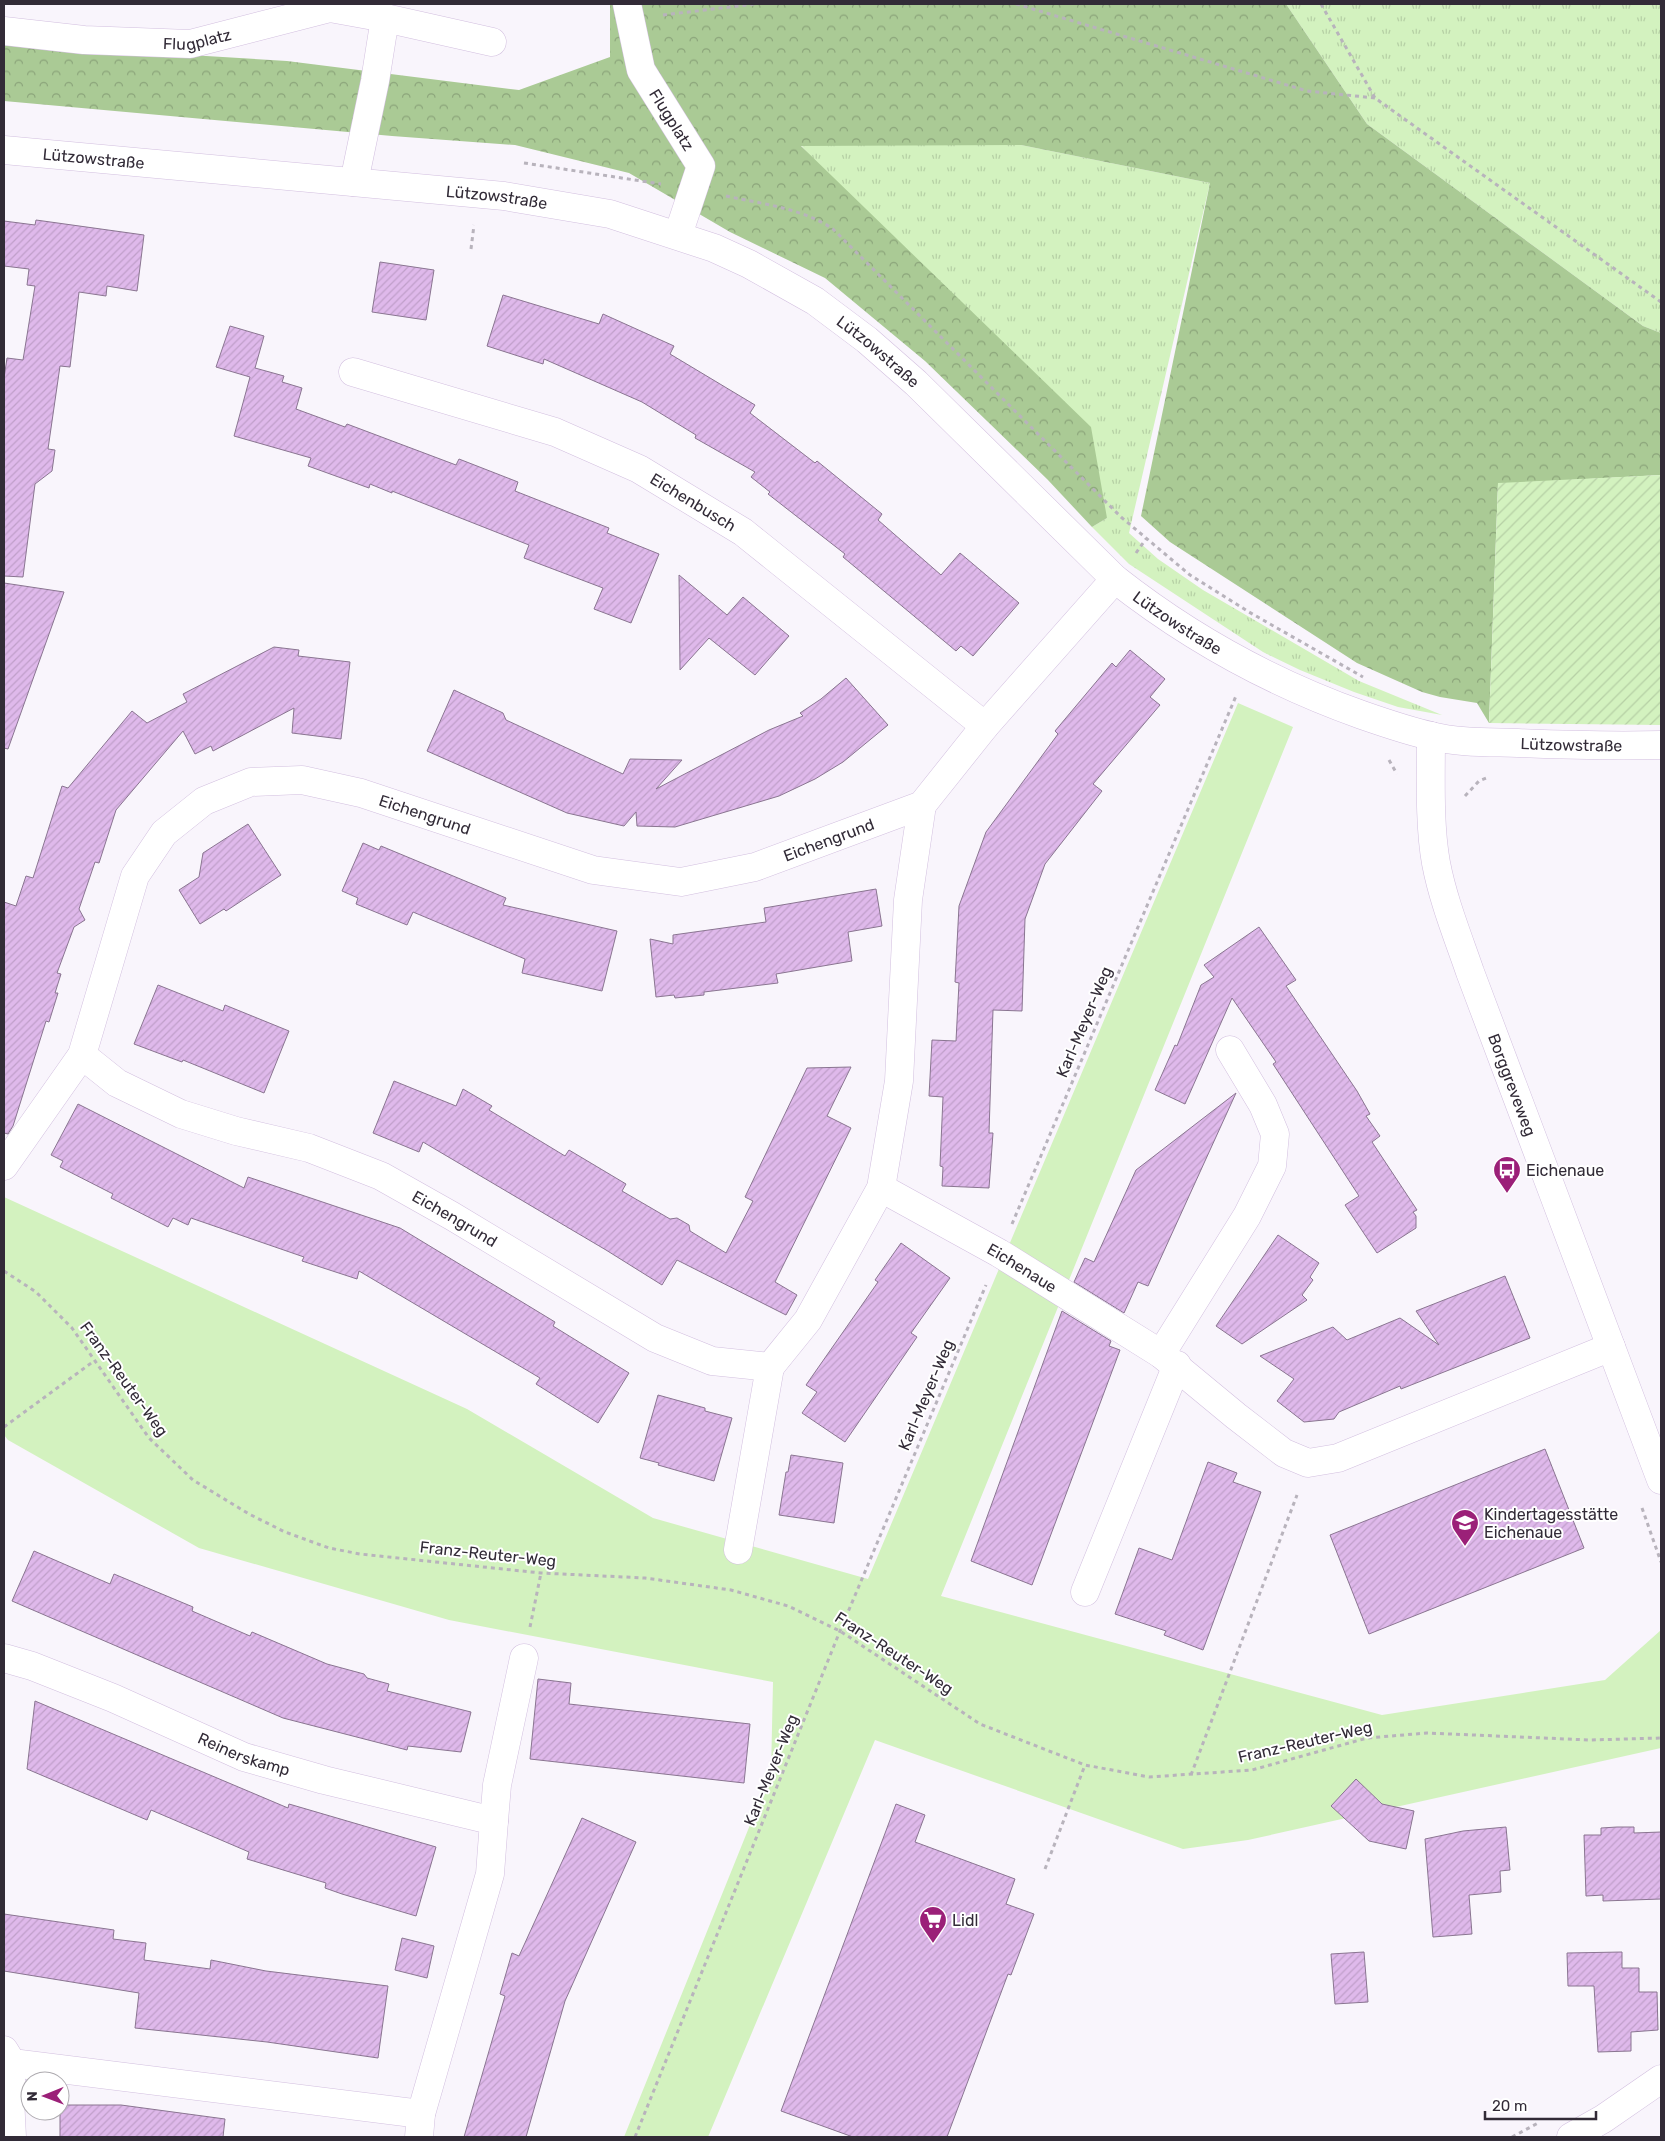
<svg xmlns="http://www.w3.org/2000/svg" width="1665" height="2141" font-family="Rubik,sans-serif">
<defs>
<pattern id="grass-tufts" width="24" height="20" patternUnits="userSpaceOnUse" patternTransform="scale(1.25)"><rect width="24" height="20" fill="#d3f2bf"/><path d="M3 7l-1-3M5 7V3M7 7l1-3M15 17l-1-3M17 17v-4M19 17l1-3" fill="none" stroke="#b6d0a5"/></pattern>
<pattern id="forest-crowns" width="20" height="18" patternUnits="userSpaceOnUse" patternTransform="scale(1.25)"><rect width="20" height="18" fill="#aaca95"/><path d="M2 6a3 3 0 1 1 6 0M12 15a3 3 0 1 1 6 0" fill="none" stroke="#8ba47a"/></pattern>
<pattern id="garden-furrows" width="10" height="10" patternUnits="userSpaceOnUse" patternTransform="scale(1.25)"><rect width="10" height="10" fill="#d3f2bf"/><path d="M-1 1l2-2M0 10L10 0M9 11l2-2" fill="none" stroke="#b6d0a5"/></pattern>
<pattern id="building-hatch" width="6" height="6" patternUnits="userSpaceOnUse" patternTransform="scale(1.25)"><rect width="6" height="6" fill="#dfb9eb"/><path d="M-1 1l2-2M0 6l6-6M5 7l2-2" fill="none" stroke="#c09fca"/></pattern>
</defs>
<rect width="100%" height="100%" fill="#f9f5fc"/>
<g fill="url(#grass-tufts)">
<polygon points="1286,4 1661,4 1661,333 1643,326 1367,124"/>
<polygon points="801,145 1021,145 1210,183 1129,533 1158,559 1203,590 1359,681 1442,715 1398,707 1354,692 1300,670 1263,652 1129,564 1092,527 1107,518"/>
</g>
<polygon fill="url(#forest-crowns)" points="610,4 1286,4 1367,124 1643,326 1661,333 1661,475 1498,484 1489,723 1477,703 1440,697 1422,692 1357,663 1170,542 1141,516 1210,183 1021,145 801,146 1091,427 1107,518 1092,527 1047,479 925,361 825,278 730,232 629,173 515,145 392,136 4,101 4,39 73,48 287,61 519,90 610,57"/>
<polygon fill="#d3f2bf" points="1238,703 1293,727 941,1596 1382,1715 1605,1680 1661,1630 1661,1748 1248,1840 1183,1849 875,1740 708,2137 624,2137 771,1773 773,1682 449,1620 199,1548 8,1440 4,1435 4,1197 467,1409 653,1518 868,1579"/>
<polygon fill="url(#garden-furrows)" points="1661,475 1661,725 1489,723 1498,483"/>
<g fill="url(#building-hatch)" stroke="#8a7591">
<polygon points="36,220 144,235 137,291 107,286 106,296 79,292 70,367 60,366 48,449 55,450 52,471 35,484 23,577 4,576 4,378 7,358 23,360 35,286 27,285 29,269 4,266 4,221 35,225"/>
<polygon points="380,262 434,270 426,320 372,312"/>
<polygon points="503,295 599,324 603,314 674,346 670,354 755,405 750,413 815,463 817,461 882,514 878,520 941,575 960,553 1019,603 973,656 961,646 956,651 843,557 845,554 768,494 770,492 751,477 755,472 695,438 696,435 642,402 544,359 543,364 487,346"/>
<polygon points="230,326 264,336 255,368 284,376 282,382 302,388 296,409 345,427 347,424 456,465 459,459 518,482 515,491 609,528 607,533 659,554 631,623 594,609 603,588 524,558 529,545 392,491 392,493 370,484 369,488 308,466 311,458 234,436 250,377 216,367"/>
<polygon points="679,575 727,615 743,597 789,636 755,675 709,638 680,670"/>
<polygon points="4,583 64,592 8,749 4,748"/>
<polygon points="274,647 299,650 298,656 350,662 341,739 292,733 294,708 213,751 211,746 195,754 183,731 116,810 99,863 95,862 79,909 85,920 74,927 57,973 61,974 55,993 58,993 49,1022 46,1021 13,1126 8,1134 4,1133 4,902 16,906 26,876 33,878 62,786 68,788 132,711 147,723 187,702 183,694"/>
<polygon points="1130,650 1165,679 1150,697 1160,705 1093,784 1102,791 1045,864 1025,919 1022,1011 993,1010 989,1133 993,1133 989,1188 942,1186 943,1167 940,1166 943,1097 929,1096 932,1040 956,1041 959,983 955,982 959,906 986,832 1058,734 1055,731 1112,663 1116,667"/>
<polygon points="846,678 888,725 843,762 815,779 779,796 675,827 637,826 636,812 624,826 567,813 427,751 454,690 503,713 506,720 623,774 630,759 682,760 656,789 769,730 803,716 800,713 821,699"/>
<polygon points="248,824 281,875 226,911 224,909 200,924 179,890 199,877 203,853"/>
<polygon points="363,843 379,850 381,846 506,898 503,905 617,931 602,991 522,973 525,959 413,912 407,925 356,904 358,898 342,891"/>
<polygon points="876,889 882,926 848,932 852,961 776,974 778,983 704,992 704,995 675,998 674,995 656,997 650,939 673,944 673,935 766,922 764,908"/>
<polygon points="1259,927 1296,980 1286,986 1357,1091 1370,1114 1366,1116 1380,1136 1372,1142 1417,1210 1413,1212 1416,1216 1416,1228 1377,1253 1345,1205 1359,1196 1273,1064 1276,1062 1232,998 1185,1104 1155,1090 1175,1045 1177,1046 1201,985 1214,977 1204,965"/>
<polygon points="158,985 223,1011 225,1005 289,1031 264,1093 183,1060 182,1062 134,1044"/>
<polygon points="851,1067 827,1116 851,1128 775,1282 797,1295 786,1315 677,1260 662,1285 606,1250 423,1142 419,1152 373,1133 394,1081 456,1106 463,1089 492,1106 489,1110 565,1156 569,1150 626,1184 622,1191 670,1219 677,1218 689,1225 690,1231 726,1253 753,1201 745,1197 807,1068"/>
<polygon points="1236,1093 1148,1286 1138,1282 1124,1313 1074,1282 1085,1258 1094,1262 1136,1170"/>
<polygon points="78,1104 244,1188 248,1177 400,1228 555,1322 553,1326 629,1373 598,1423 536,1384 540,1378 359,1271 357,1279 302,1261 304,1257 191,1218 188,1225 173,1218 168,1227 111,1198 113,1194 60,1167 63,1161 51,1155"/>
<polygon points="1278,1235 1319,1263 1310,1277 1313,1280 1302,1295 1307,1300 1242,1344 1216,1326"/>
<polygon points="901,1243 950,1278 911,1333 917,1337 845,1442 802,1413 817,1392 806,1385 878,1282 875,1280"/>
<polygon points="1505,1276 1530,1338 1401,1389 1400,1386 1339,1412 1334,1419 1304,1422 1277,1401 1294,1379 1260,1356 1333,1327 1347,1340 1400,1318 1439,1345 1416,1311"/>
<polygon points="1062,1311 1111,1341 1109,1346 1120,1350 1032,1585 971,1561"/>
<polygon points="658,1395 705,1408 705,1411 732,1418 714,1481 658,1465 659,1463 640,1458"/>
<polygon points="1545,1449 1584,1548 1369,1634 1330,1535"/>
<polygon points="791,1455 843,1463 834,1523 779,1515 786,1472 788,1472"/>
<polygon points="1208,1462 1237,1473 1233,1482 1261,1492 1203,1650 1164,1635 1166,1631 1115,1614 1139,1548 1172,1560"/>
<polygon points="34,1551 110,1584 114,1574 193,1607 192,1611 250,1636 252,1632 327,1664 364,1674 367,1678 389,1684 387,1691 471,1712 461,1752 408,1746 407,1750 283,1718 12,1601"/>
<polygon points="538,1679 571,1683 569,1704 750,1724 744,1783 530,1759"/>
<polygon points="35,1701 288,1808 289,1804 436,1847 416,1916 342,1894 325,1888 326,1883 247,1859 249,1852 151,1810 147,1820 27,1769"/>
<polygon points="1356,1779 1382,1804 1414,1811 1406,1849 1369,1841 1331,1806"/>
<polygon points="896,1804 925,1815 915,1842 1015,1879 1006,1904 1034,1914 1011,1975 1008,1974 947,2137 853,2137 781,2111"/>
<polygon points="582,1818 636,1842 565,2001 526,2137 464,2137 505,1996 500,1994 512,1953 519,1956"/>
<polygon points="1506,1827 1510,1870 1500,1871 1501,1892 1469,1895 1472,1934 1433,1937 1425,1839 1463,1831"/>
<polygon points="1617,1827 1634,1827 1634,1833 1661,1832 1661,1899 1603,1901 1603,1895 1586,1896 1584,1835 1601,1835 1601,1828"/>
<polygon points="4,1914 114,1930 113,1939 146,1943 144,1960 210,1969 211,1960 266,1971 388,1986 378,2058 267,2042 135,2028 139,1993 4,1971"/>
<polygon points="402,1938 434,1946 427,1978 395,1970"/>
<polygon points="1364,1952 1368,2002 1335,2004 1331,1954"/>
<polygon points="1622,1952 1622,1968 1639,1968 1639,1992 1657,1992 1658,2030 1631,2032 1631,2051 1598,2052 1594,1986 1568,1986 1567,1953"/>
<polygon points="60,2105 121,2105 225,2119 223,2137 60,2137"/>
</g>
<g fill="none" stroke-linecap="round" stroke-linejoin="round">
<defs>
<g id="minor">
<path id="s1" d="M627,4L641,70L701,166L678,235"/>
<path id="s2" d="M4,31L84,40L190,44L330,8L385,18"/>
<path id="s3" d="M4,150L504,196L610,214L714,248L749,264L815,301L867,340L916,383L1115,579C1190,638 1272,683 1362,715C1385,723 1408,731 1431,736C1459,743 1489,742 1518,743C1566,745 1613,746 1661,745"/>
<polyline points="354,182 375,81 385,18 492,42"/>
<path id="s4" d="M353,372L555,432L639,469L743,532L985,726"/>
<path id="s5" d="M1431,736C1431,775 1429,825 1436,863C1443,900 1458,937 1470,972L1661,1480"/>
<path id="s6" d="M82,1055L117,1083L181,1114L236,1131L309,1148L381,1176L452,1216L655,1338L712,1361L770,1367L808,1320L881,1188L899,1081L908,900L922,805"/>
<path id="s7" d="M4,1166L82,1055L135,876L164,833L204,801L251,782L302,780L361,793L593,870L681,882L755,867L922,805L985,726L1115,579"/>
<path id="s8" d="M881,1188L999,1253L1161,1354L1236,1416L1284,1453L1308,1463L1338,1458L1611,1347"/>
<polyline points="1161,1354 1247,1216 1272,1166 1275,1134 1263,1105 1230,1050"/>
<polyline points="738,1550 770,1367"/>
<polyline points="1085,1592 1177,1365"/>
<path id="s9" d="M4,1658L32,1666L113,1698L244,1757L324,1780L494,1821L490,1874L421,2114L419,2137"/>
<polyline points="494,1821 497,1785 524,1658"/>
<polyline points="4,2050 12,2063 421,2114"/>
<polyline points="12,2063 10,2098 12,2137"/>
<polyline points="1571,2137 1603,2119 1661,2079"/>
</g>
</defs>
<use href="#minor" stroke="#d2bfdf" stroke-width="29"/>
<g stroke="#b8b3bc" stroke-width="3" stroke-dasharray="4 4" stroke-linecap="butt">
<polyline points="1016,4 1307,91 1375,98"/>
<polyline points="1321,4 1375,98 1661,302"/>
<polyline points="663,15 755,4"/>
<polyline points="524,163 661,184"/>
<path d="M726,196C762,204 802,208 833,229L1121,517L1190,575L1249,612L1363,677"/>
<polyline points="471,249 474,225"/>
<polyline points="1136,553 1146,539"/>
<polyline points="1389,760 1397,774"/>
<polyline points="1465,796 1479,781 1489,777"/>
<polyline points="1012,1224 1236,696"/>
<polyline points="4,1271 36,1292 72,1328 149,1438 193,1480 249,1514 285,1532 329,1548 360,1554 541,1573 645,1578 731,1590 788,1606 840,1631 980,1724 1085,1765 1149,1777 1252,1770 1367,1738 1427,1733 1590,1740 1661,1738"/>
<polyline points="4,1427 94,1361"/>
<polyline points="1642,1508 1661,1562"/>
<polyline points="530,1627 541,1573"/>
<polyline points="1191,1775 1297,1495"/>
<polyline points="1045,1869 1085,1765"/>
<polyline points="635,2137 840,1631 986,1285"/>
<polyline points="1512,2137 1540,2122"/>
</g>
<use href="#minor" stroke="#fff" stroke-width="28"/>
</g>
<defs>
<symbol id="bus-pin" viewBox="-11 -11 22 30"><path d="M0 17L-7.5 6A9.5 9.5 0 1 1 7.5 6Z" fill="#9b2078" stroke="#fff"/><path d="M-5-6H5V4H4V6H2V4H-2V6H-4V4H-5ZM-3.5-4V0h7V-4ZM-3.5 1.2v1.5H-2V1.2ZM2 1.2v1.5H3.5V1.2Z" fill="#fff"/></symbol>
<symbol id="school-pin" viewBox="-11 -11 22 30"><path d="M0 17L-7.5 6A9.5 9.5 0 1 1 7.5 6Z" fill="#9b2078" stroke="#fff"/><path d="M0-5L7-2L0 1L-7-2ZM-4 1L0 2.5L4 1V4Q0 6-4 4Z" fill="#fff"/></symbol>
<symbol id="supermarket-pin" viewBox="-11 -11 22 30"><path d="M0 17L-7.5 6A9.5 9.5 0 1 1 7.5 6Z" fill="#9b2078" stroke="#fff"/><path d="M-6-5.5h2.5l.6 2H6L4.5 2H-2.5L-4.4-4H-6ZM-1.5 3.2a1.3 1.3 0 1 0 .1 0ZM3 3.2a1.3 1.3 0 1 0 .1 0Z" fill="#fff"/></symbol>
</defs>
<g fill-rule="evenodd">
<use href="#bus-pin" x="1491" y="1154" width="32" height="43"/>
<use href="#school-pin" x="1449" y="1507" width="32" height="43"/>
<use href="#supermarket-pin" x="917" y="1904" width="32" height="43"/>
</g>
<g text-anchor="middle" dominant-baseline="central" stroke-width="4" stroke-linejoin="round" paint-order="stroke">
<g font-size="16" fill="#322b37" stroke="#fff">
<text stroke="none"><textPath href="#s2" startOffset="194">Flugplatz</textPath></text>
<text stroke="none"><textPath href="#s1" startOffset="126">Flugplatz</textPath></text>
<text stroke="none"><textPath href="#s3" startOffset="90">Lützowstraße</textPath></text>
<text stroke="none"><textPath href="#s3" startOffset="495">Lützowstraße</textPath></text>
<text stroke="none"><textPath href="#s3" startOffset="914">Lützowstraße</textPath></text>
<text stroke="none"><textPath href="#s4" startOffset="366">Eichenbusch</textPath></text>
<text stroke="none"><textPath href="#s3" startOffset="1319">Lützowstraße</textPath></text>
<text stroke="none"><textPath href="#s3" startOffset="1739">Lützowstraße</textPath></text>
<text stroke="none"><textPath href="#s7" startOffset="655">Eichengrund</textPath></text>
<text stroke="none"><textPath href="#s7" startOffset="1075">Eichengrund</textPath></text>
<text transform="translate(1084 1022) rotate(-67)">Karl-Meyer-Weg</text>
<text stroke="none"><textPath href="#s5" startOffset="362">Borggreveweg</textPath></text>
<text stroke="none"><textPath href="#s6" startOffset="411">Eichengrund</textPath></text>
<text stroke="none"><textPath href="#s8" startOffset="162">Eichenaue</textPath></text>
<text transform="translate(124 1379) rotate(54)">Franz-Reuter-Weg</text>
<text transform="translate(926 1395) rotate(-67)">Karl-Meyer-Weg</text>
<text transform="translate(488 1554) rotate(6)">Franz-Reuter-Weg</text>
<text transform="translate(894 1653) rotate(33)">Franz-Reuter-Weg</text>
<text transform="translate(1305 1742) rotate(-13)">Franz-Reuter-Weg</text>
<text stroke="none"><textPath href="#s9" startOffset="259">Reinerskamp</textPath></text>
<text transform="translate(771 1770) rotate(-68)">Karl-Meyer-Weg</text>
</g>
<g font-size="16" fill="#322b37" stroke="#fff" text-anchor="start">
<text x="1526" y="1170">Eichenaue</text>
<text x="1484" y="1514">Kindertagesstätte<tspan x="1484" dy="18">Eichenaue</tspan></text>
<text x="952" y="1920">Lidl</text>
</g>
</g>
<rect width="1665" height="2141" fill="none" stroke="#322b37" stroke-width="10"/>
<g transform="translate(45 2096) rotate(269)"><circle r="24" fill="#ffffff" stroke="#adaaaf"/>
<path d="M0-4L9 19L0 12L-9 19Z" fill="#9b2078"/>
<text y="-8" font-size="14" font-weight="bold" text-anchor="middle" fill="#322b37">N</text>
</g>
<path d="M1485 2111v8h111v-8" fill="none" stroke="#322b37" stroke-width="2.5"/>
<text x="1492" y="2111" font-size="15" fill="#322b37" stroke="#ffffff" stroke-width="4" paint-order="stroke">20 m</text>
</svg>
